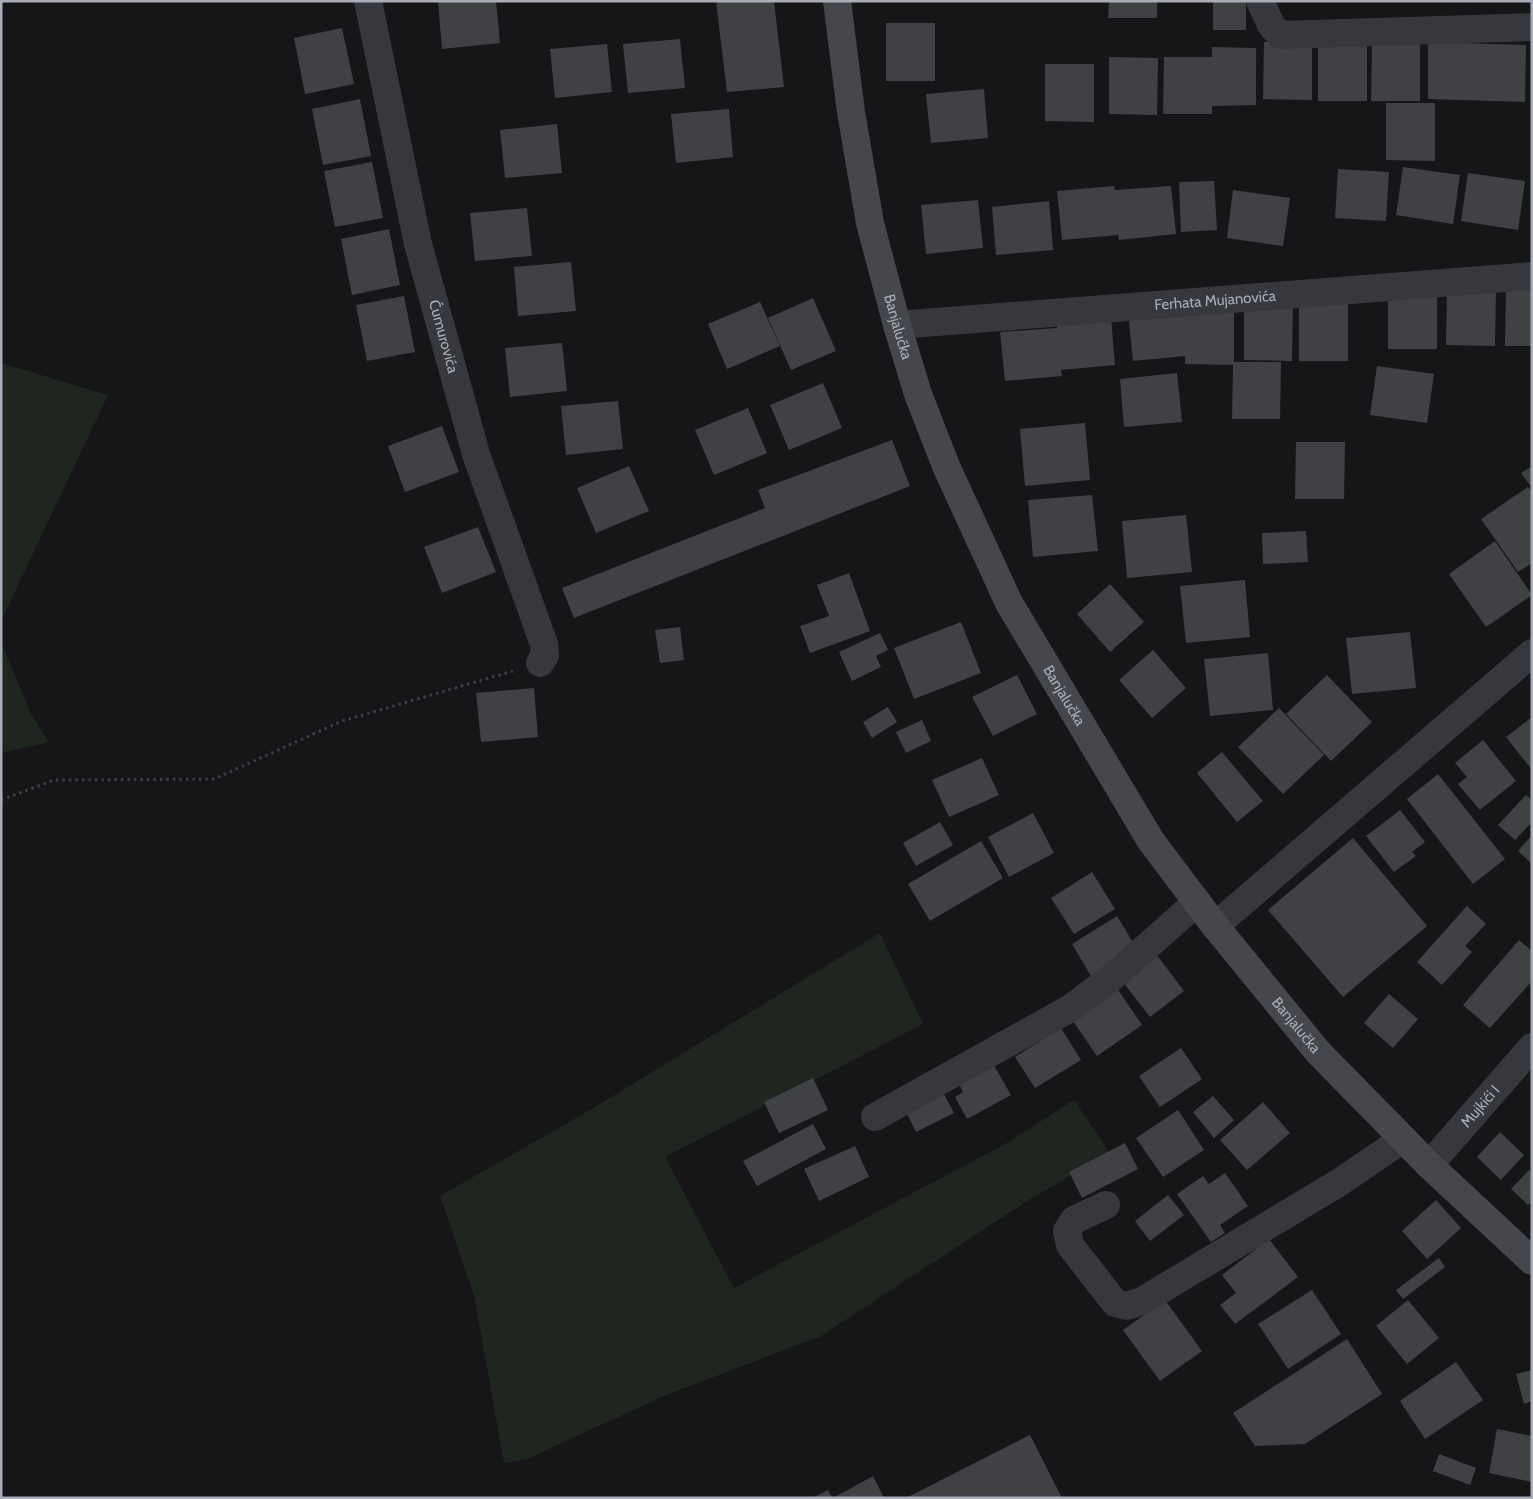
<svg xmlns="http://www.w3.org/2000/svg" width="1533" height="1499" font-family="Cabin,sans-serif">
<rect width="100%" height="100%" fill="#161618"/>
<g fill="#1e261f">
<polygon points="1,363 108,395 1,621"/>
<polygon points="1,642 31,714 49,742 1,753"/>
<polygon points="880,933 923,1024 665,1157 734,1288 1005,1144 1074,1100 1110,1153 1027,1201 821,1336 664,1396 527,1459 504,1463 474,1295 440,1196 590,1110"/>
</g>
<g fill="#404145">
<polygon points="438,1 496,1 500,43 442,49"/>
<polygon points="716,1 774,1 784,87 727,92"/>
<polygon points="1109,1 1157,1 1157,18 1108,18"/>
<rect x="1213" y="1" width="33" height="29"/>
<rect x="886" y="23" width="49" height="58"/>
<polygon points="342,28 354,84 305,94 294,38"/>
<polygon points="680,39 685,88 628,93 623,44"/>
<polygon points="1264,42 1312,42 1312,100 1263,99"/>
<polygon points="1428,42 1526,45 1525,102 1428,99"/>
<polygon points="607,44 612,92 555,98 550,49"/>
<rect x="1318" y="44" width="49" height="57"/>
<polygon points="1372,44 1420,44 1420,101 1371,101"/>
<polygon points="1212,47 1256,48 1256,105 1212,106 1212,114 1163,114 1164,57 1212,57"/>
<polygon points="1109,57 1158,58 1157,115 1109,114"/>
<polygon points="1045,64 1094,64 1094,122 1045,121"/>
<polygon points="984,89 988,138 931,143 926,94"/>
<polygon points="360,99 371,156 323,165 312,109"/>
<polygon points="1386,103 1435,103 1435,161 1386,160"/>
<polygon points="729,109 733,157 676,163 671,114"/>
<polygon points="557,124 562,173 505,178 500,130"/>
<polygon points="372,162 383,218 335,227 324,171"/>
<polygon points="1403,167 1460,175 1453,224 1396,215"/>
<polygon points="1338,169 1389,172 1386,221 1335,218"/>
<polygon points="1468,173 1525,181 1518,230 1461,221"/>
<polygon points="1214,181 1217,230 1181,232 1179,182"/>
<polygon points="1114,186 1115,190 1171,186 1176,234 1119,240 1118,235 1062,240 1057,191"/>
<polygon points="1233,190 1290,198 1283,246 1227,238"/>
<polygon points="978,200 983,248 926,254 921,205"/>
<polygon points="1049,201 1053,250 996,255 992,207"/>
<polygon points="527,208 532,256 475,261 470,213"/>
<polygon points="389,229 400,285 352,295 341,239"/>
<polygon points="571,262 576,311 518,316 514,267"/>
<polygon points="1447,288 1496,289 1495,346 1446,345"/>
<polygon points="1506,289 1532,289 1532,346 1505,346"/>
<polygon points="1388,291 1437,292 1437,349 1388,349"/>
<polygon points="404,296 415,352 367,361 356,305"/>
<polygon points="813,298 836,351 791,370 768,318"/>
<polygon points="760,302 780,346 727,369 708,324"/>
<polygon points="1244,303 1293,303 1292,361 1244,360"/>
<rect x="1299" y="304" width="49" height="57"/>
<polygon points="1234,308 1234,362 1281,362 1280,419 1232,419 1233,365 1185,364 1185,356 1133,361 1128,312"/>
<polygon points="1111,317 1115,365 1061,370 1062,376 1005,381 1000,332 1057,328 1057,322"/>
<polygon points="562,343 567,391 510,397 505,348"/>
<polygon points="1377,366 1434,374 1427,423 1370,415"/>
<polygon points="1177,373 1182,422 1124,427 1120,379"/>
<polygon points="823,383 842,428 789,450 770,405"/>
<polygon points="618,401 623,449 566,455 561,406"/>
<polygon points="748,408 767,453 714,475 695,430"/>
<polygon points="1085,423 1090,480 1025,486 1020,429"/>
<polygon points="442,426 459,472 405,492 388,446"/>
<polygon points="892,440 910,486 574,618 562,588 765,508 758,490"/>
<polygon points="1296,442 1345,442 1344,499 1295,499"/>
<polygon points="629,466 649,511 596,533 577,488"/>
<polygon points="1532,466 1532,488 1521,473"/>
<polygon points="1528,487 1532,492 1532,563 1518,572 1481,519"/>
<polygon points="1092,495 1098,551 1033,557 1028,500"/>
<polygon points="1186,515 1192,572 1127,578 1122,521"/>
<polygon points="478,527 496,572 442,593 424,547"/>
<polygon points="1306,531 1308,562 1263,564 1262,533"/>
<polygon points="1495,541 1532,595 1486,627 1449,574"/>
<polygon points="849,573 870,631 810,653 800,626 829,616 817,585"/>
<polygon points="1245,580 1250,637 1186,643 1180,586"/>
<polygon points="1110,584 1144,622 1110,652 1077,614"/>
<polygon points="961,622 981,673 914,699 894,648"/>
<polygon points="680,627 684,660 660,663 655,630"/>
<polygon points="1410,632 1416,688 1352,694 1346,638"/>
<polygon points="880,633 888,650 876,656 881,667 852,681 839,652"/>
<polygon points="1153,650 1186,688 1152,718 1119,680"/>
<polygon points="1268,653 1273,710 1210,716 1204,659"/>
<polygon points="1017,675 1037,714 993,736 972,697"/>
<polygon points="1327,675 1372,722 1331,761 1286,714"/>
<polygon points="534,688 538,737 481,742 476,693"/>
<polygon points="888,707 897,722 872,738 863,722"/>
<polygon points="1279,708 1324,755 1283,794 1238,747"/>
<polygon points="1532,717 1532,770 1506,737"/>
<polygon points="922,720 931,741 906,753 896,732"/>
<polygon points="1483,740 1516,781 1480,810 1458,784 1467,777 1455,763"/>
<polygon points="1222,752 1263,801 1237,822 1197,773"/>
<polygon points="982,758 999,795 949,817 932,780"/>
<polygon points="1438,774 1505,859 1473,884 1407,799"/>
<polygon points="1526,795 1532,800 1532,822 1515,840 1498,825"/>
<polygon points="1400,810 1425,842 1412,852 1416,856 1394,872 1366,836"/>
<polygon points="1033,813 1054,853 1009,877 988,837"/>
<polygon points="940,822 953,845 916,866 903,843"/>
<polygon points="1532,835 1532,864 1518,851"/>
<polygon points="1353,838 1427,926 1343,997 1268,910"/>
<polygon points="981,841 1003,878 930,921 908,884"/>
<polygon points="1092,872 1115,909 1074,934 1051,898"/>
<polygon points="1467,906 1486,924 1465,946 1472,952 1442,985 1417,962"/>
<polygon points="1117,916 1137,949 1091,976 1072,944"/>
<polygon points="1519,940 1532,951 1532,981 1490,1028 1463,1005"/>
<polygon points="1156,954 1184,991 1150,1017 1122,981"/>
<polygon points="1116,987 1142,1025 1097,1056 1071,1018"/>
<polygon points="1389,994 1418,1019 1393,1048 1364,1023"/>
<polygon points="1061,1028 1081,1060 1035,1088 1015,1057"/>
<polygon points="1181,1048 1202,1079 1160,1107 1139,1076"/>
<polygon points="993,1064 1011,1095 967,1119 955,1097 963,1092 958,1082"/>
<polygon points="813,1078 828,1110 779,1133 764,1102"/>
<polygon points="944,1094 954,1113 916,1132 906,1112"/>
<polygon points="1213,1096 1234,1120 1214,1138 1193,1112"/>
<polygon points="1263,1102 1290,1133 1247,1170 1220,1140"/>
<polygon points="1178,1110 1204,1150 1163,1177 1136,1138"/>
<polygon points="813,1124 826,1149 757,1186 743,1161"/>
<polygon points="1500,1132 1524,1155 1501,1180 1477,1157"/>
<polygon points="1125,1143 1138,1169 1082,1198 1069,1172"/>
<polygon points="855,1146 869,1177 819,1201 804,1169"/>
<polygon points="1529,1170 1532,1173 1532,1202 1528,1205 1511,1189"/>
<polygon points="1225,1173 1248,1206 1220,1225 1225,1233 1211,1242 1177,1194 1203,1176 1209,1184"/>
<polygon points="1168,1195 1184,1215 1150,1241 1135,1221"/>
<polygon points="1436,1200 1461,1228 1427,1259 1402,1231"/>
<polygon points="1269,1239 1298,1277 1235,1324 1220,1305 1236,1293 1222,1275"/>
<polygon points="1439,1258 1445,1267 1403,1299 1396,1290"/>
<polygon points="1312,1290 1341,1334 1288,1369 1258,1324"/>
<polygon points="1165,1300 1202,1351 1160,1381 1123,1330"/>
<polygon points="1408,1300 1439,1338 1407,1364 1376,1326"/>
<polygon points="1347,1339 1382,1394 1305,1444 1255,1446 1233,1413"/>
<polygon points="1456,1362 1483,1400 1425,1439 1400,1401"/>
<polygon points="1532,1370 1532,1401 1524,1404 1516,1374"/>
<polygon points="1497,1429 1532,1436 1532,1482 1489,1473"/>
<polygon points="1030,1435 1062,1498 906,1498"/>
<polygon points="1439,1454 1476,1468 1470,1485 1433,1471"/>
<polygon points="873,1476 884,1498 833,1498"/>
<polygon points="828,1490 832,1498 812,1498"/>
</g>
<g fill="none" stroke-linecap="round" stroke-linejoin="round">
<polyline stroke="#3d3f44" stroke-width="3" stroke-dasharray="2.5 4" stroke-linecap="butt" points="1,800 54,780 214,779 342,721 513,671"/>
<g stroke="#37383d" stroke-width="28">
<path id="s1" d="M368,1L418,244L476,454L544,644L545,655L540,663"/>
<polyline points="1260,1 1271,25 1280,35 1532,27"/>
<path id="s2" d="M897,325L1532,276"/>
<polyline points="1215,926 1532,653"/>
<polyline points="875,1117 1071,1008 1115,975 1197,902"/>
<path id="s3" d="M1429,1165L1532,1047"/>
<polyline points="1106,1205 1074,1220 1067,1231 1070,1245 1115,1303 1127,1306 1142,1301 1340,1182 1403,1139"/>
</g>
<path stroke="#45474d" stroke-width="28" id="s4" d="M837,1L851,112L870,223L897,325L918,394L946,466L1009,603L1151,841L1215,926L1318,1052L1429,1165L1532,1261"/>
</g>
<g text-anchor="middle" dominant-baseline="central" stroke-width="4.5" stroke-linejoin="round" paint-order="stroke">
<g font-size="15" fill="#a8adb8" stroke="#111113">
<text stroke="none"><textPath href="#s2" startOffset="319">Ferhata Mujanovića</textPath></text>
<text stroke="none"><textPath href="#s4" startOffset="332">Banjalučka</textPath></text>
<text stroke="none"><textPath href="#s1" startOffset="344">Ćumurovića</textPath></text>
<text stroke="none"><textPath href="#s4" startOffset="738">Banjalučka</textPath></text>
<text stroke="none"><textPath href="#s4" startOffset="1142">Banjalučka</textPath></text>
<text stroke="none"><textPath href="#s3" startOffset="78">Mujkići I</textPath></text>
</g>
</g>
<rect width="1533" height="1499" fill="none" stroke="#a8adb8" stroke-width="5"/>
</svg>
